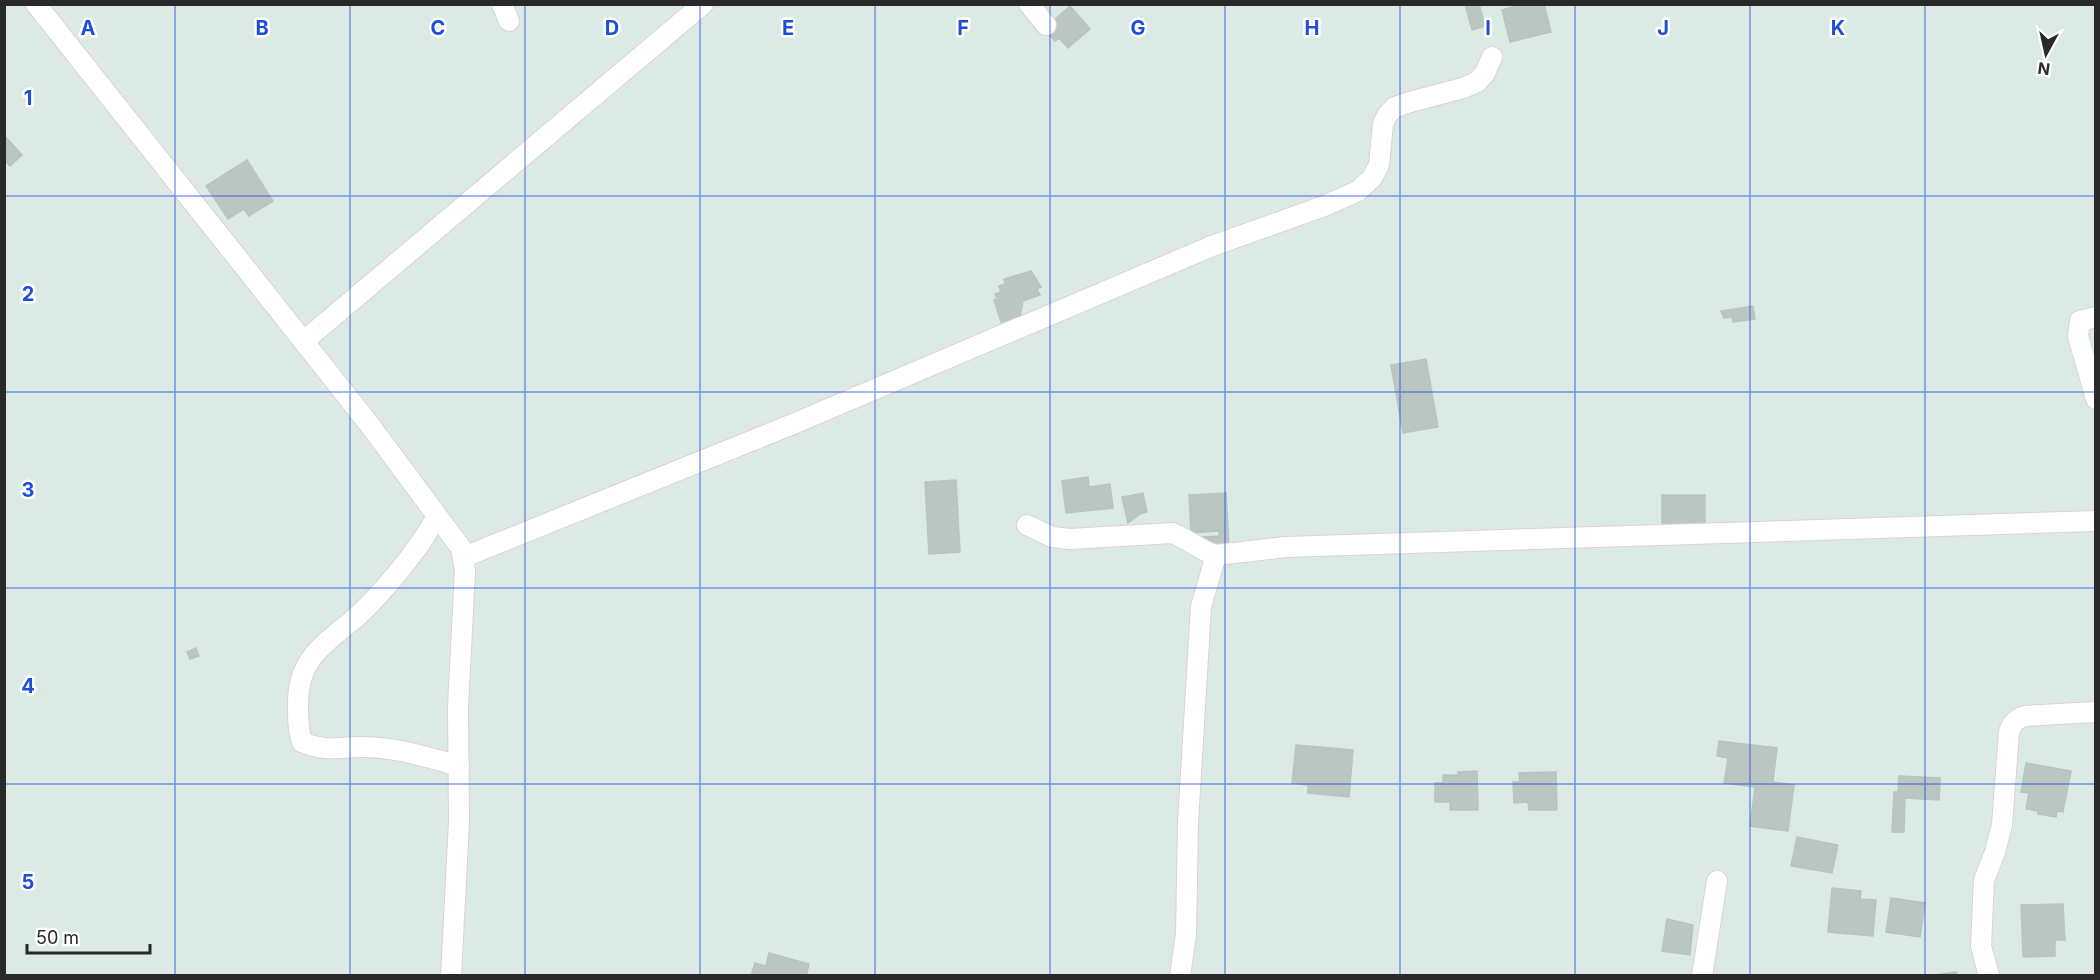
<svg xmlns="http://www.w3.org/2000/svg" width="2100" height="980" font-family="Inter,sans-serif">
<rect width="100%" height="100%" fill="#dbeae5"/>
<g fill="#bbc6c2" stroke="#b5c5c1" stroke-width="1.5">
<polygon points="1465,4 1479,4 1485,26 1472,30"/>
<polygon points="1544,4 1551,32 1510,42 1502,10 1523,4"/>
<polygon points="1070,6 1090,29 1068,48 1059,38 1055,41 1044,29"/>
<polygon points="4,135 22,155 10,166 4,160"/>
<polygon points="247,160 273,201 249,216 244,209 228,219 206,186"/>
<polygon points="1031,271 1041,287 1037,289 1040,295 1023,301 1020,316 1001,322 994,300 997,299 995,294 1001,292 999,286 1005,284 1004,279"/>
<polygon points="1753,306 1755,319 1733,322 1732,317 1724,318 1721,311"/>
<polygon points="1426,359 1438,427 1403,433 1391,365"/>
<polygon points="1088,477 1089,487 1110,484 1113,508 1066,513 1062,481"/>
<polygon points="956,480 960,552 929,554 925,482"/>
<polygon points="1143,493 1147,512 1140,514 1128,523 1122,497"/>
<polygon points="1226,493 1229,547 1204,549 1203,537 1219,536 1219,531 1191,533 1189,495"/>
<rect x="1662" y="495" width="43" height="31"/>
<polygon points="196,648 199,656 190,659 187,652"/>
<polygon points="1719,741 1777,748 1773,782 1794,785 1788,831 1750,826 1755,787 1724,783 1728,758 1717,756"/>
<polygon points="1296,745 1353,750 1349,797 1308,793 1308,785 1292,783"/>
<polygon points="2026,763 2071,771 2063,812 2057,811 2056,817 2038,814 2038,811 2026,809 2029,793 2021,792"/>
<polygon points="1477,771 1478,810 1450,810 1450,802 1435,802 1435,783 1443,783 1443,775 1458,775 1458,772"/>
<polygon points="1556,772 1557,810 1529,810 1528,802 1514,803 1513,782 1520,782 1519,773"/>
<polygon points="1899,776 1940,778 1939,800 1905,798 1904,832 1892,832 1894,792 1898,792"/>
<polygon points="1797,837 1838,845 1832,873 1791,866"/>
<polygon points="1832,888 1861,891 1860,899 1876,900 1873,936 1828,932"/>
<polygon points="1891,898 1925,903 1920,937 1886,932"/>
<polygon points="2063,904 2065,940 2055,940 2055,956 2023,957 2021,905"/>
<polygon points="1667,919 1693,925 1690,955 1662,951"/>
<polygon points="769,953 809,964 806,976 751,976 755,963 766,966"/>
<polygon points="1956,972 1958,976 1926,976"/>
</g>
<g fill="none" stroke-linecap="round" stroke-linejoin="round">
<defs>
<g id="minor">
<polyline points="36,4 369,424 461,548 465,571 458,707 459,822 451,976"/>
<polyline points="502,4 509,21"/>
<polyline points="1029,4 1046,25"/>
<polyline points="2096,317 2080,321 2078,336 2096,399"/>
<polyline points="304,341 703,4"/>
<path d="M437,516C418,551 393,580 366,608C333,641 297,651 298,706C298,718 298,730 302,742C328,753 340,746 367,747C398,748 428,757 459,766"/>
<path d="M1027,525L1052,537L1070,539L1172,533C1186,538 1203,552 1216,555L1286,547L2096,521"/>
<polyline points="464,557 793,424 1212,246 1324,206 1358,191 1372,178 1379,165 1383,124 1388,114 1395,107 1410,102 1463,88 1477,82 1485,73 1492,57"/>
<polyline points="1180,976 1186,934 1188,823 1201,607 1216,555"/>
<polyline points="1702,976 1717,881"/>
<path d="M1989,976L1981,946L1984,880L1995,852L2002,825L2009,732C2012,723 2016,719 2025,716L2096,712"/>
</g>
</defs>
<use href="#minor" stroke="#e1d0d2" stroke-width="22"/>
<use href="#minor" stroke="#fff" stroke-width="20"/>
</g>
<path fill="none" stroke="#1d4ed8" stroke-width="1.5" stroke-opacity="0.55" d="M175,4V976M350,4V976M525,4V976M700,4V976M875,4V976M1050,4V976M1225,4V976M1400,4V976M1575,4V976M1750,4V976M1925,4V976M4,196H2096M4,392H2096M4,588H2096M4,784H2096"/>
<g font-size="20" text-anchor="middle" font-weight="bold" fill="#1d4ed8" stroke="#fff" stroke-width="5" stroke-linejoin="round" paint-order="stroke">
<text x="88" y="35">A</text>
<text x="262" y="35">B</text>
<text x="438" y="35">C</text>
<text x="612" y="35">D</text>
<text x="788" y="35">E</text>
<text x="963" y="35">F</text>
<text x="1138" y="35">G</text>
<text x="1312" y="35">H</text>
<text x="1488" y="35">I</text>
<text x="1663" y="35">J</text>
<text x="1838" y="35">K</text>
<text x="28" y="105">1</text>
<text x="28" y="301">2</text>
<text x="28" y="497">3</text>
<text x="28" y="693">4</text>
<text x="28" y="889">5</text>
</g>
<rect width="2100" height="980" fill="none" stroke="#292929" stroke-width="12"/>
<g transform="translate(2046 54) rotate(188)" stroke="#ffffff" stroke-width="4.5" paint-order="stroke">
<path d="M0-4.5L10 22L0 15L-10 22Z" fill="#292929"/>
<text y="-9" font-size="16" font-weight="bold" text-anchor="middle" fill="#292929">N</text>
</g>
<path d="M27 944v9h123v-9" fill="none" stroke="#292929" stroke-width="3"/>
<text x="36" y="944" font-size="18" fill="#292929" stroke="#ffffff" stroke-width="4.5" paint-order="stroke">50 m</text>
</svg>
